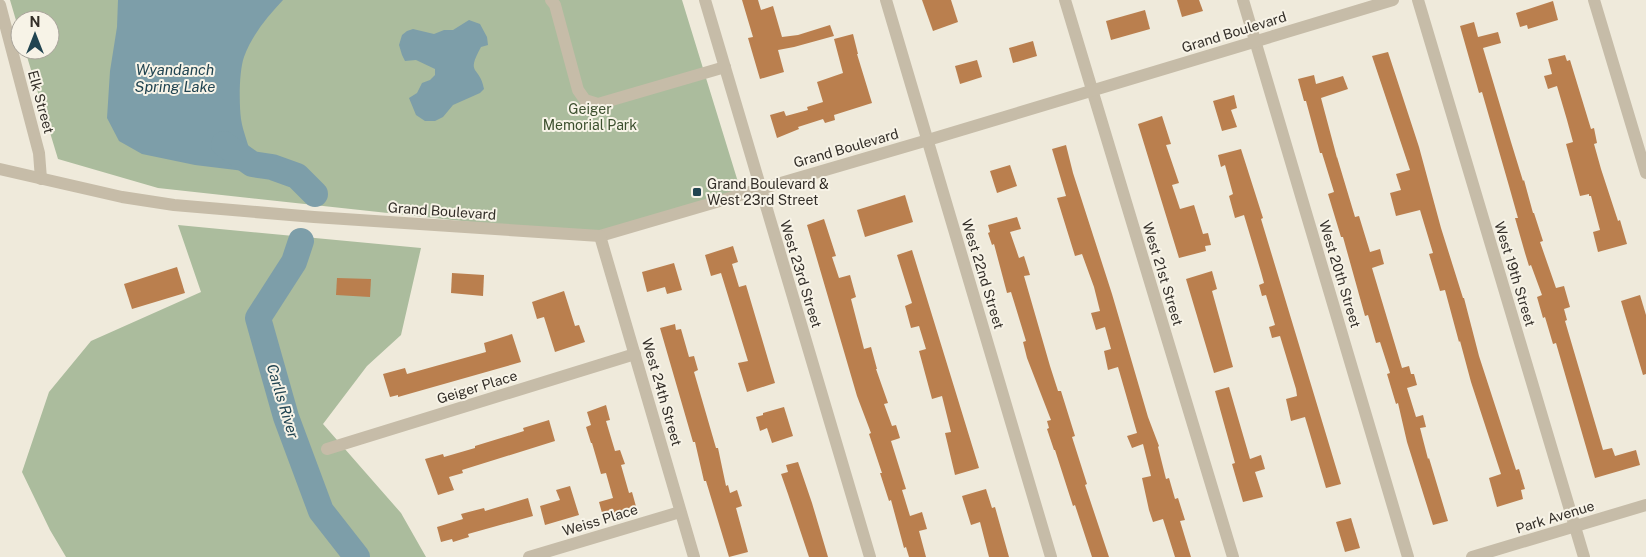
<svg xmlns="http://www.w3.org/2000/svg" width="1646" height="557" font-family="'Public Sans',sans-serif">
<rect width="100%" height="100%" fill="#efeadb"/>
<g fill="#abbc9d">
<polygon points="10,0 682,0 742,195 600,236 158,188 58,159 25,50 50,50 50,20 20,20 20,34"/>
<polygon points="178,225 421,248 401,335 367,366 323,424 401,513 426,557 66,557 50,530 22,472 49,392 91,341 201,292"/>
</g>
<g fill="#7d9ea9">
<path d="M118,0H283C267,17 252,35 244,57C239,71 239,104 241,119C243,134 251,148 252,164L244,171L195,165L142,154L119,141L107,118L110,71L117,27Z"/>
<path d="M469,20L480,24L487,37L488,45L481,47C465,76 480,65 484,89L480,93L453,105L443,117L435,121H425L416,115L409,98L417,93L422,83L430,80L435,75V69L416,60L405,61L402,55L399,45L402,35L407,31L413,29L434,34L444,30H453Z"/>
</g>
<g fill="none" stroke-linecap="round" stroke-linejoin="round">
<g stroke="#7d9ea9" stroke-width="26">
<polyline points="224,144 252,164 272,167 297,176 315,194"/>
<polyline points="301,241 294,262 258,318 286,417 321,511 357,557"/>
</g>
</g>
<g fill="#ba7f4e">
<polygon points="742,0 758,0 761,10 773,6 782,37 798,35 830,25 834,36 794,47 778,50 784,72 760,79 748,38 753,37"/>
<polygon points="922,0 951,0 958,22 933,31"/>
<polygon points="1177,0 1199,0 1203,11 1182,17"/>
<polygon points="1553,1 1558,20 1528,29 1527,25 1520,27 1516,13"/>
<polygon points="1145,10 1150,29 1111,40 1106,21"/>
<polygon points="1474,22 1478,37 1498,32 1501,43 1483,48 1511,142 1523,181 1524,180 1533,213 1534,213 1543,241 1540,242 1556,288 1564,286 1570,307 1564,309 1567,320 1565,321 1603,450 1612,448 1615,456 1636,450 1640,465 1595,478 1556,343 1553,344 1545,317 1543,318 1537,297 1542,295 1531,265 1529,266 1525,253 1515,218 1518,218 1509,186 1482,92 1479,93 1460,26"/>
<polygon points="853,34 858,54 857,54 872,103 834,115 835,120 825,123 823,119 798,127 799,129 777,138 770,115 784,111 786,116 808,110 807,107 823,102 817,82 843,73 834,39"/>
<polygon points="1033,41 1037,56 1013,63 1009,48"/>
<polygon points="1388,52 1419,147 1441,228 1463,298 1464,298 1479,356 1516,470 1519,469 1525,489 1521,490 1523,499 1497,507 1489,478 1501,474 1471,382 1460,341 1459,342 1445,290 1440,291 1429,254 1433,253 1420,210 1396,216 1390,193 1401,190 1396,174 1410,170 1372,56"/>
<polygon points="1565,55 1567,61 1570,60 1591,129 1594,128 1597,143 1594,144 1601,169 1618,221 1620,220 1627,244 1598,252 1593,232 1600,230 1591,196 1589,196 1589,194 1580,196 1566,144 1573,142 1567,120 1557,86 1548,89 1544,76 1552,74 1548,59"/>
<polygon points="977,60 982,77 960,84 955,66"/>
<polygon points="1314,75 1316,84 1343,76 1348,89 1321,98 1337,158 1337,157 1355,217 1359,216 1370,252 1380,249 1384,264 1372,268 1402,368 1409,366 1411,374 1414,374 1417,385 1407,388 1416,417 1423,415 1426,427 1420,428 1428,459 1429,458 1448,521 1433,525 1407,442 1398,403 1396,404 1387,374 1390,373 1380,342 1376,343 1368,315 1365,316 1343,237 1341,237 1328,194 1334,192 1322,153 1320,153 1306,101 1304,101 1298,79"/>
<polygon points="1234,95 1237,108 1231,110 1237,127 1222,131 1213,101"/>
<polygon points="1162,116 1171,144 1166,145 1179,183 1172,185 1180,209 1194,205 1203,234 1208,233 1211,245 1205,246 1206,251 1179,258 1138,124"/>
<polygon points="1066,145 1073,173 1112,294 1148,417 1159,446 1158,447 1166,479 1169,478 1175,499 1178,498 1185,520 1180,521 1191,557 1175,557 1163,519 1153,522 1149,510 1142,478 1151,476 1143,444 1132,448 1127,436 1137,433 1118,367 1108,370 1104,351 1111,349 1105,327 1096,330 1091,313 1100,311 1094,287 1082,254 1075,256 1057,198 1066,196 1052,149"/>
<polygon points="1241,149 1263,218 1261,219 1341,484 1326,488 1305,417 1291,421 1286,399 1297,396 1296,389 1280,336 1272,338 1269,327 1275,325 1266,295 1262,296 1259,285 1264,283 1261,272 1244,215 1235,218 1229,196 1233,194 1225,165 1221,167 1218,155"/>
<polygon points="1010,165 1017,186 997,193 990,171"/>
<polygon points="905,195 913,222 865,237 857,210"/>
<polygon points="1017,217 1021,229 1010,232 1019,258 1024,256 1030,275 1024,276 1050,366 1058,391 1061,391 1075,436 1072,437 1087,484 1085,485 1109,557 1092,557 1075,505 1073,506 1055,450 1054,450 1047,429 1049,428 1047,421 1051,420 1027,358 1023,342 1026,341 1011,292 1007,293 994,244 992,245 988,233 990,232 988,225"/>
<polygon points="824,219 836,256 832,257 839,278 850,275 856,297 851,299 864,349 871,347 877,369 876,369 888,403 884,404 892,426 896,425 900,438 891,441 906,489 902,490 910,516 922,512 927,529 919,531 926,557 909,557 906,547 904,548 891,500 889,501 880,473 882,473 869,434 871,433 857,396 807,225"/>
<polygon points="733,246 738,262 732,264 739,287 746,285 775,383 747,392 738,363 748,361 733,312 721,273 711,276 705,255"/>
<polygon points="912,250 979,468 955,475 945,433 951,432 942,396 932,399 919,351 926,349 919,326 911,328 905,306 912,303 897,255"/>
<polygon points="674,263 682,290 667,294 665,287 647,292 642,272"/>
<polygon points="177,267 185,293 132,309 124,284"/>
<polygon points="1212,271 1217,289 1212,291 1233,367 1214,373 1186,279"/>
<polygon points="452,273 484,275 483,296 451,293"/>
<polygon points="337,278 371,279 370,297 336,295"/>
<polygon points="564,291 575,326 579,325 585,342 555,352 544,317 537,319 532,302"/>
<polygon points="1640,295 1646,315 1646,374 1643,375 1621,301"/>
<polygon points="675,324 676,330 681,329 689,357 694,356 698,370 694,372 716,448 718,448 726,486 728,485 730,493 737,490 742,506 736,508 748,552 729,557 706,481 704,481 695,442 693,442 660,328"/>
<polygon points="512,334 521,362 398,397 398,395 390,397 383,374 405,368 407,374 486,352 484,343"/>
<polygon points="1229,387 1250,459 1261,455 1265,469 1255,472 1263,497 1243,502 1232,464 1235,463 1215,391"/>
<polygon points="606,405 610,420 606,421 615,451 620,450 625,464 621,465 629,493 632,492 637,510 604,520 599,502 613,498 606,473 601,474 592,443 591,443 586,427 591,425 587,412"/>
<polygon points="784,407 793,436 772,443 767,428 760,431 756,417 763,415 763,413"/>
<polygon points="549,420 555,441 462,470 463,473 449,477 454,490 438,495 425,459 443,454 444,457 475,448 475,446 524,431 523,428"/>
<polygon points="798,462 812,503 828,557 809,557 788,494 781,474 788,472 786,465"/>
<polygon points="570,486 579,515 545,525 540,506 560,500 556,490"/>
<polygon points="986,489 992,508 995,507 1009,557 989,557 980,522 971,525 962,496"/>
<polygon points="528,498 533,516 468,534 469,537 453,542 452,539 441,542 437,527 463,519 461,514 484,508 485,511"/>
<polygon points="1351,518 1360,548 1345,552 1336,522"/>
</g>
<g fill="none" stroke-linecap="round" stroke-linejoin="round">
<g stroke="#c6bca8" stroke-width="12">
<polyline points="551,0 555,5 578,90 585,100 598,104 725,67"/>
<polyline points="705,0 870,557"/>
<polyline points="886,0 1051,557"/>
<polyline points="1065,0 1233,557"/>
<polyline points="1243,0 1408,557"/>
<polyline points="1418,0 1584,557"/>
<polyline points="1594,0 1646,173"/>
<polyline points="0,5 39,153 41,179"/>
<polyline points="0,169 122,197 174,205 314,217 600,236 928,140 1393,0"/>
<polyline points="600,236 694,557"/>
<polyline points="327,449 635,354"/>
<polyline points="529,557 680,512"/>
<polyline points="1472,557 1646,505"/>
</g>
</g>
<rect fill="#214451" stroke="#f7f3e7" stroke-width="2" x="692" y="187" width="10" height="10" rx="2.5"/>
<g text-anchor="middle" dominant-baseline="central" stroke-width="4" stroke-linejoin="round" paint-order="stroke">
<g font-size="14" fill="#332e28" stroke="#f7f3e7">
<text transform="translate(1234 32) rotate(-17)">Grand Boulevard</text>
<text transform="translate(41 102) rotate(75)">Elk Street</text>
<text transform="translate(846 148) rotate(-16)">Grand Boulevard</text>
<text transform="translate(442 211) rotate(4)">Grand Boulevard</text>
<text transform="translate(801 274) rotate(73)">West 23rd Street</text>
<text transform="translate(983 274) rotate(73)">West 22nd Street</text>
<text transform="translate(1163 274) rotate(73)">West 21st Street</text>
<text transform="translate(1340 274) rotate(73)">West 20th Street</text>
<text transform="translate(1515 274) rotate(73)">West 19th Street</text>
<text transform="translate(477 387) rotate(-17)">Geiger Place</text>
<text transform="translate(662 392) rotate(74)">West 24th Street</text>
<text transform="translate(1555 517) rotate(-17)">Park Avenue</text>
<text transform="translate(600 520) rotate(-17)">Weiss Place</text>
</g>
<g font-size="14" fill="#3c4f2e" stroke="#f7f3e7">
<text x="590" y="109">Geiger<tspan x="590" dy="16">Memorial Park</tspan></text>
</g>
<g font-size="14" fill="#332e28" stroke="#f7f3e7" text-anchor="start">
<text x="707" y="184">Grand Boulevard &amp;<tspan x="707" dy="16">West 23rd Street</tspan></text>
</g>
<g font-size="15" font-style="italic" fill="#214451" stroke="#f7f3e7">
<text x="175" y="69">Wyandanch<tspan x="175" dy="17">Spring Lake</tspan></text>
<text transform="translate(283 401) rotate(73)">Carlls River</text>
</g>
</g>
<g transform="translate(35 35)"><circle r="24" fill="#f7f3e7" stroke="#a9a49b"/>
<path d="M0-4L9 19L0 12L-9 19Z" fill="#214451"/>
<text y="-8" font-size="14" font-weight="bold" text-anchor="middle" fill="#332e28">N</text>
</g>
</svg>
